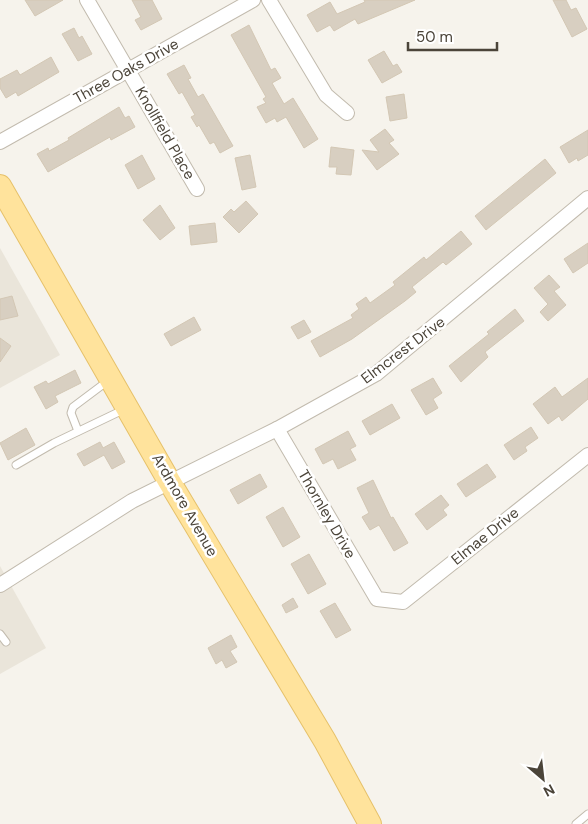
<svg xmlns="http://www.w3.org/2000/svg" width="588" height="824" font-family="'DM Sans',sans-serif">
<rect width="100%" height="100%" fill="#f6f3ec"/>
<g fill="#eae5da">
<polygon points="0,248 60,355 0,388"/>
<polygon points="0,566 46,648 0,674"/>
</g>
<g fill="#d8cfc1" stroke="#d3c7b4">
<polygon points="25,0 63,0 35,16"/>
<polygon points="132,0 152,0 162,19 141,30 135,20 141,17"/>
<polygon points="364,0 415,0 358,24 355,19 334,31 330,25 317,32 307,15 330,2 337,14 365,2"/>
<polygon points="553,0 566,0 571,10 576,8 587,29 572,37"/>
<polygon points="249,25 271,70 275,68 281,78 272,83 284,104 293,98 318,139 304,148 286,117 277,122 275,118 266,123 257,107 266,103 263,99 266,97 231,35"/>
<polygon points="74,28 79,38 82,36 92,54 78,61 62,34"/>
<polygon points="384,51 393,66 397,64 402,72 382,83 368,60"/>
<polygon points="51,57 59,72 18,96 16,92 6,98 0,88 0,79 17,70 20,75"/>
<polygon points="184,65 191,78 188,79 198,97 203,94 233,146 220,153 214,142 210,144 199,125 197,127 191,117 195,115 182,92 179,94 167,74"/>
<polygon points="404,94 407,118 390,121 386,97"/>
<polygon points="119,107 125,118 129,116 135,127 111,140 110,137 48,172 37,154 48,148 49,151 69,140 68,138"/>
<polygon points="385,129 394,140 389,143 399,154 377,170 362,150 379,152 370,140"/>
<polygon points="588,130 588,155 578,161 577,158 569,163 560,147"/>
<polygon points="331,147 354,150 351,175 336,174 337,167 329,167"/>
<polygon points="142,155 155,179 138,189 125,165"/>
<polygon points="250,155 256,187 242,190 235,158"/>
<polygon points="545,159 556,173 486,230 475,216"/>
<polygon points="246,201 258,214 239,233 223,217 231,209 234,212"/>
<polygon points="160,205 175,228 160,240 143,220"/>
<polygon points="215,223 217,242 191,245 189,226"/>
<polygon points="461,231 472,244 446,265 443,262 412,287 416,292 405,301 352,339 320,357 311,341 353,318 351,315 359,309 356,304 366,297 370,303 395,285 393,282 424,257 426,260"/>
<polygon points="588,243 588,263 573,273 564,259"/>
<polygon points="549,275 560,287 554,291 566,305 548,321 540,312 548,304 534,288"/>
<polygon points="12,296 18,316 0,320 0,299"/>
<polygon points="515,309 524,321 485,352 488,357 461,382 449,366 489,334 487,332"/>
<polygon points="194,317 201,330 171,346 164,334"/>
<polygon points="304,320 311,332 298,339 291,327"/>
<polygon points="0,338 11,346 0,362"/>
<polygon points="75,370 81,383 55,396 58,402 46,409 34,387 46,381 48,384"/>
<polygon points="433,378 442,393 433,399 438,408 426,415 411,390"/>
<polygon points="588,378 588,399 562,421 559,416 548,424 533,404 555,387 562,397"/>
<polygon points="392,404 400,418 370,435 362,421"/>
<polygon points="531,427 538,438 525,447 527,451 514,460 504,445"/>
<polygon points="26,428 35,445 8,460 0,443"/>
<polygon points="348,431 356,446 350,449 356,460 338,469 333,459 323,464 315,449"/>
<polygon points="100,442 103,448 114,442 125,462 112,469 104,455 84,466 77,454"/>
<polygon points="487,464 496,477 466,497 457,484"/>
<polygon points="260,474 267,487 238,504 230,490"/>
<polygon points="373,480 391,518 393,517 408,543 394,551 379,525 370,530 362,517 369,513 357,488"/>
<polygon points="441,495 449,505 443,510 447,515 427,530 415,514"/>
<polygon points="283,507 300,537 283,547 266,517"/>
<polygon points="309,554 326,584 308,594 291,564"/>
<polygon points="293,598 298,607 286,613 282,605"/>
<polygon points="335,603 351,630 336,638 320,611"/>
<polygon points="231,635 237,647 230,651 237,662 226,668 222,660 216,664 208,648"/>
</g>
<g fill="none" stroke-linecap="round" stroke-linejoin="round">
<defs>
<g id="lane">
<polyline points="78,431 71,413 73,407 109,380"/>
<polyline points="16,465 54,443 125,409"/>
<polyline points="0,634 6,642"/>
<polyline points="576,824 588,814"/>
</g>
<g id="street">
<polyline points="87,0 197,189"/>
<polyline points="269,0 326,95 347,113"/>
<polyline points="0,142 253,0"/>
<polyline points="277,429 377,599 403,602 588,455"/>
<polyline points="0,585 132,501 277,429 376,374 588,198"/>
</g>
<polyline id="primary" points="0,186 169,481 325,741 370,824"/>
</defs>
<use href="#lane" stroke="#c2bbae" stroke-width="9"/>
<use href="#street" stroke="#c2bbae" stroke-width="16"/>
<use href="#primary" stroke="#e6c16a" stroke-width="24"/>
<use href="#lane" stroke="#fff" stroke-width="7"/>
<use href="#street" stroke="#fff" stroke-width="14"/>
<use href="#primary" stroke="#ffe39c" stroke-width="22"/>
</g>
<g text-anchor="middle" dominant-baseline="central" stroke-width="5" stroke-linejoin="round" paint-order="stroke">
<g font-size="15" fill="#4b4439" stroke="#fff">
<text transform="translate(126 71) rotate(-29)">Three Oaks Drive</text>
<text transform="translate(165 133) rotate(60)">Knollfield Place</text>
<text transform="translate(403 350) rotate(-37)">Elmcrest Drive</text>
<text transform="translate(185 505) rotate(60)">Ardmore Avenue</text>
<text transform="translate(327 514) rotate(60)">Thornley Drive</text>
<text transform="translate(485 536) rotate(-39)">Elmae Drive</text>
</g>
</g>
<g transform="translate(543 779) rotate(152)" stroke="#ffffff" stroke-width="4" paint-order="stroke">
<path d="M0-4L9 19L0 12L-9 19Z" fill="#4b4439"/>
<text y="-8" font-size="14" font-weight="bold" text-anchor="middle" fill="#4b4439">N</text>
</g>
<path d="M408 42v8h89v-8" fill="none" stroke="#4b4439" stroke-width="2.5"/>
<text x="416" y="42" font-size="15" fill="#4b4439" stroke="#ffffff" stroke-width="4" paint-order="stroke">50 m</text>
</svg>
